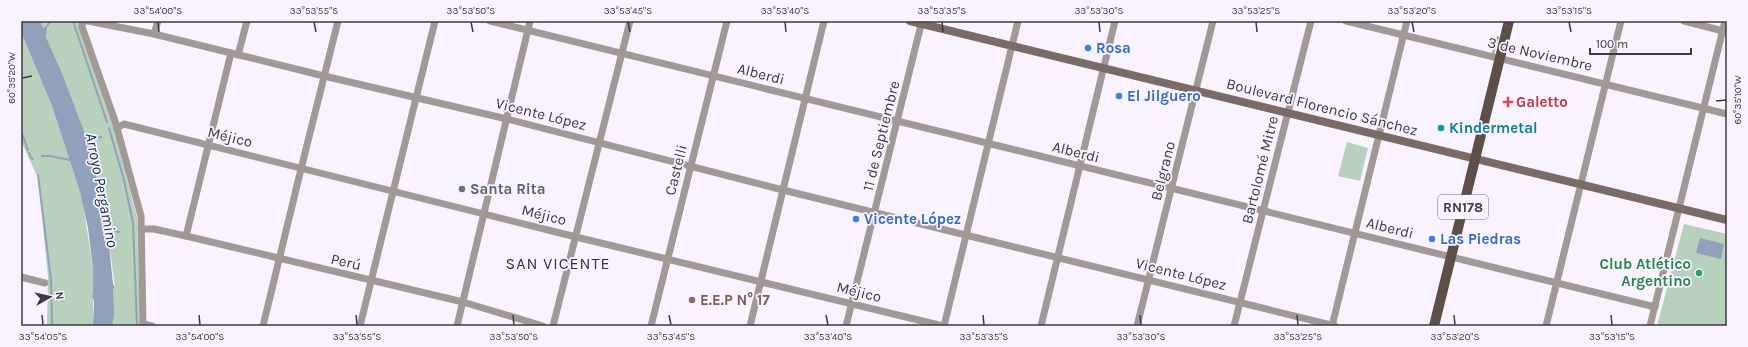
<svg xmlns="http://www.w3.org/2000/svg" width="1748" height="347" font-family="Karla,sans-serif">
<rect width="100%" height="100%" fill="#f8f3fe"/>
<g fill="#b8d1bd">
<polygon points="40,21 79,21 82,35 112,123 137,217 140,326 112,326 113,289 115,287 108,236 114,230 109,231 107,230 103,202 88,144 93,139 87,140 62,73 46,37 46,30 42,27"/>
<polygon points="21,32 52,106 82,198 93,268 93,326 47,326 48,276 38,178 21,141"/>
<polygon points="1347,142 1368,148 1360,181 1338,176"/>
<polygon points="1684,224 1727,234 1727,326 1657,326"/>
</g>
<g fill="#91a1bb">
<polygon points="21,21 40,21 43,28 47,26 46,37 62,73 87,139 93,139 88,144 103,202 107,230 109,231 116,230 116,232 112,233 108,236 113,284 115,287 113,289 114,315 112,326 93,326 94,301 92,296 93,294 93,268 88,228 80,192 52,106 21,32"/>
<polygon points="1700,238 1724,244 1721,259 1696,253"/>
</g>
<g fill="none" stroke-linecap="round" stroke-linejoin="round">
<g stroke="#91a1bb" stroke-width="2">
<polyline points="73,21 107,122"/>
<polyline points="47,26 51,21"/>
<polyline points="1493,53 1498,37"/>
<polyline points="109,128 124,180 133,223 137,326"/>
<polyline points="21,131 28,150"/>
<polyline points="93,139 101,137"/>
<polyline points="29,153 31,158 33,159"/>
<polyline points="42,156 50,156 70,160"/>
<polyline points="38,175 51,280 52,326"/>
<polyline points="116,231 119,232"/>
</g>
<g stroke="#a29895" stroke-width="7">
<polyline points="85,21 82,23 82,27 115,121 141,216 143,326"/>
<polyline points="88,21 154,34 324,76 507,119 783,190 1335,326"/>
<polyline points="490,21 1655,307"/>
<polyline points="1346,21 1727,114"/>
<polyline points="1684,21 1727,32"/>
<polyline points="154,34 158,21"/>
<polyline points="238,55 247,21"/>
<polyline points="117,128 124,124 576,237 943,326"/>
<polyline points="141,229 154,229 186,236 463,302 543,326"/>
<polyline points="186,236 231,53"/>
<polyline points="21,277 45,283"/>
<polyline points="143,324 152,326"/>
<polyline points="263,326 301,169 338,21"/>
<polyline points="360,326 435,21"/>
<polyline points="457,326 530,21"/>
<polyline points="553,326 630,21"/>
<polyline points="651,326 727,21"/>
<polyline points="750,326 824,21"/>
<polyline points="846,326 922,21"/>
<polyline points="944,326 1018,21"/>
<polyline points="1041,326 1115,21"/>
<polyline points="1137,326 1213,21"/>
<polyline points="1234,326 1311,21"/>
<polyline points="1332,326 1407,21"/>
<polyline points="1546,326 1621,21"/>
<polyline points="1650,326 1725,21"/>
</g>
<polyline stroke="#796c67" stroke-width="8" points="910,21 1727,220"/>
<polyline stroke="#5d4e48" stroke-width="10" points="1434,326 1509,21"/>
</g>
<path fill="none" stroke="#3d3941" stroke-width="1.5" d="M158,22L159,32M314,22L316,32M471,22L473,32M628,22L630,32M785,22L786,32M942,22L943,32M1099,22L1100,32M1256,22L1257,32M1412,22L1414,32M1569,22L1571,32M22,78L32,76M1716,101L1726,100M42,315L43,325M199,315L200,325M356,315L357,325M513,315L514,325M669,315L671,325M826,315L828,325M983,315L984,325M1140,315L1141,325M1297,315L1298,325M1454,315L1455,325M1611,315L1612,325"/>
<g fill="#3f7fe0" stroke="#f8f3fe" stroke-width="1.5">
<circle cx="1088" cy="48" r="4"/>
<circle cx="1119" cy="96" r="4"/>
<circle cx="856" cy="219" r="4"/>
<circle cx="1432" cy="239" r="4"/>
</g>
<path fill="#e0444e" stroke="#f8f3fe" stroke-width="1.5" d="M1506 96h4v4h4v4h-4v4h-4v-4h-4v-4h4z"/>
<circle fill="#0f9aa8" stroke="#f8f3fe" stroke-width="1.5" cx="1441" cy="128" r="4"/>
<circle fill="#6b7280" stroke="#f8f3fe" stroke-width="1.5" cx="462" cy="189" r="4"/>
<circle fill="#2e9e5b" stroke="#f8f3fe" stroke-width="1.5" cx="1699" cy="273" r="4"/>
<circle fill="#8d6e63" stroke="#f8f3fe" stroke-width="1.5" cx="692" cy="300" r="4"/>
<g text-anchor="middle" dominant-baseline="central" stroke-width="3.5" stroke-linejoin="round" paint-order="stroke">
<rect fill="#f8f3fe" stroke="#75717a" stroke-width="1" x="1438" y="195" width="50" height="24" rx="3"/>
<g font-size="14" font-weight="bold" fill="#3d3941">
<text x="1463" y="207">RN178</text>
</g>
<g font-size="15" font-weight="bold" fill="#366cbe" stroke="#f8f3fe" text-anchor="start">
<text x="1096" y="48">Rosa</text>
<text x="1127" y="96">El Jilguero</text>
<text x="864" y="219">Vicente López</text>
<text x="1440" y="239">Las Piedras</text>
</g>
<g font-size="15" fill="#3d3941" stroke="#f8f3fe">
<text transform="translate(1540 54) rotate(13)">3 de Noviembre</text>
<text transform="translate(761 74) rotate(14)">Alberdi</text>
<text transform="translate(1322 107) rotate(14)">Boulevard Florencio Sánchez</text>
<text transform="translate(541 114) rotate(14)">Vicente López</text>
<text transform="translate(881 136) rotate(-76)">11 de Septiembre</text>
<text transform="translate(230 137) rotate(14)">Méjico</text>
<text transform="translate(1076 152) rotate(14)">Alberdi</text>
<text transform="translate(676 170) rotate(-76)">Castelli</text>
<text transform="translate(1260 170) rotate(-76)">Bartolomé Mitre</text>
<text transform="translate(1163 171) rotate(-76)">Belgrano</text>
<text transform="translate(544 215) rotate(14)">Méjico</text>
<text transform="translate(1390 228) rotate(14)">Alberdi</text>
<text transform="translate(346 262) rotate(13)">Perú</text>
<text transform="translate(1181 274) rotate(14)">Vicente López</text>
<text transform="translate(859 292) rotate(14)">Méjico</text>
</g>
<g font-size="15" font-weight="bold" fill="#be3a42" stroke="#f8f3fe" text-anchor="start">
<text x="1516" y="102">Galetto</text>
</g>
<g font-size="15" font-weight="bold" fill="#0d838f" stroke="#f8f3fe" text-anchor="start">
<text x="1449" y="128">Kindermetal</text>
</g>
<g font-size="15" font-weight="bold" fill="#5b616d" stroke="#f8f3fe" text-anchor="start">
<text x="470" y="189">Santa Rita</text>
</g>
<g font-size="15" font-weight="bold" fill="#27864d" stroke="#f8f3fe" text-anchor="end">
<text x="1691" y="264">Club Atlético<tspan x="1691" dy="17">Argentino</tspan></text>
</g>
<g font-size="15" font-weight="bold" fill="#785e54" stroke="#f8f3fe" text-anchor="start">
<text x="700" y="300">E.E.P N° 17</text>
</g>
<g font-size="16" font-style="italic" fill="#172d51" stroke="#f8f3fe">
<text transform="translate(102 190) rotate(79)">Arroyo Pergamino</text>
</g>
<g font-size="16" letter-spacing="1" fill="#362e3c" stroke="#f8f3fe">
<text x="558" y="263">SAN VICENTE</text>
</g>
</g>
<rect width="1748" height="347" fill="none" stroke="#f8f3fe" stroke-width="44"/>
<g transform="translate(50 297) rotate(82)" stroke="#f8f3fe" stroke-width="3" paint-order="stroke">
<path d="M0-3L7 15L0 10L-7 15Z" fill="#3d3941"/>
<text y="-6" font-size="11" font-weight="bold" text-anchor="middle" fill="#3d3941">N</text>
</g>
<path d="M1590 48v6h101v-6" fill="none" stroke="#3d3941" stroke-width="2"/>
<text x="1596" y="48" font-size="12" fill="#3d3941" stroke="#f8f3fe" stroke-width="3" paint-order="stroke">100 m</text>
<rect x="22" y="22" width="1704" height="303" fill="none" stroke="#3d3941" stroke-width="1.5"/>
<g font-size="10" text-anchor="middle" fill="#3d3941">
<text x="158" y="14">33°54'00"S</text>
<text x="314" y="14">33°53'55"S</text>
<text x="471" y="14">33°53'50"S</text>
<text x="628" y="14">33°53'45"S</text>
<text x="785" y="14">33°53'40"S</text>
<text x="942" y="14">33°53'35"S</text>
<text x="1099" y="14">33°53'30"S</text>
<text x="1256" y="14">33°53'25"S</text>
<text x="1412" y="14">33°53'20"S</text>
<text x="1569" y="14">33°53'15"S</text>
<text transform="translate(11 78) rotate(-90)" y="4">60°35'20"W</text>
<text transform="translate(1737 100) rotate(-90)" y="4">60°35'10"W</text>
<text x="43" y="340">33°54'05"S</text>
<text x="200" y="340">33°54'00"S</text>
<text x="357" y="340">33°53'55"S</text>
<text x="514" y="340">33°53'50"S</text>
<text x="671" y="340">33°53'45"S</text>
<text x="828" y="340">33°53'40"S</text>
<text x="984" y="340">33°53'35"S</text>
<text x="1141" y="340">33°53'30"S</text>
<text x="1298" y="340">33°53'25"S</text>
<text x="1455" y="340">33°53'20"S</text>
<text x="1612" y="340">33°53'15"S</text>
</g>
</svg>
